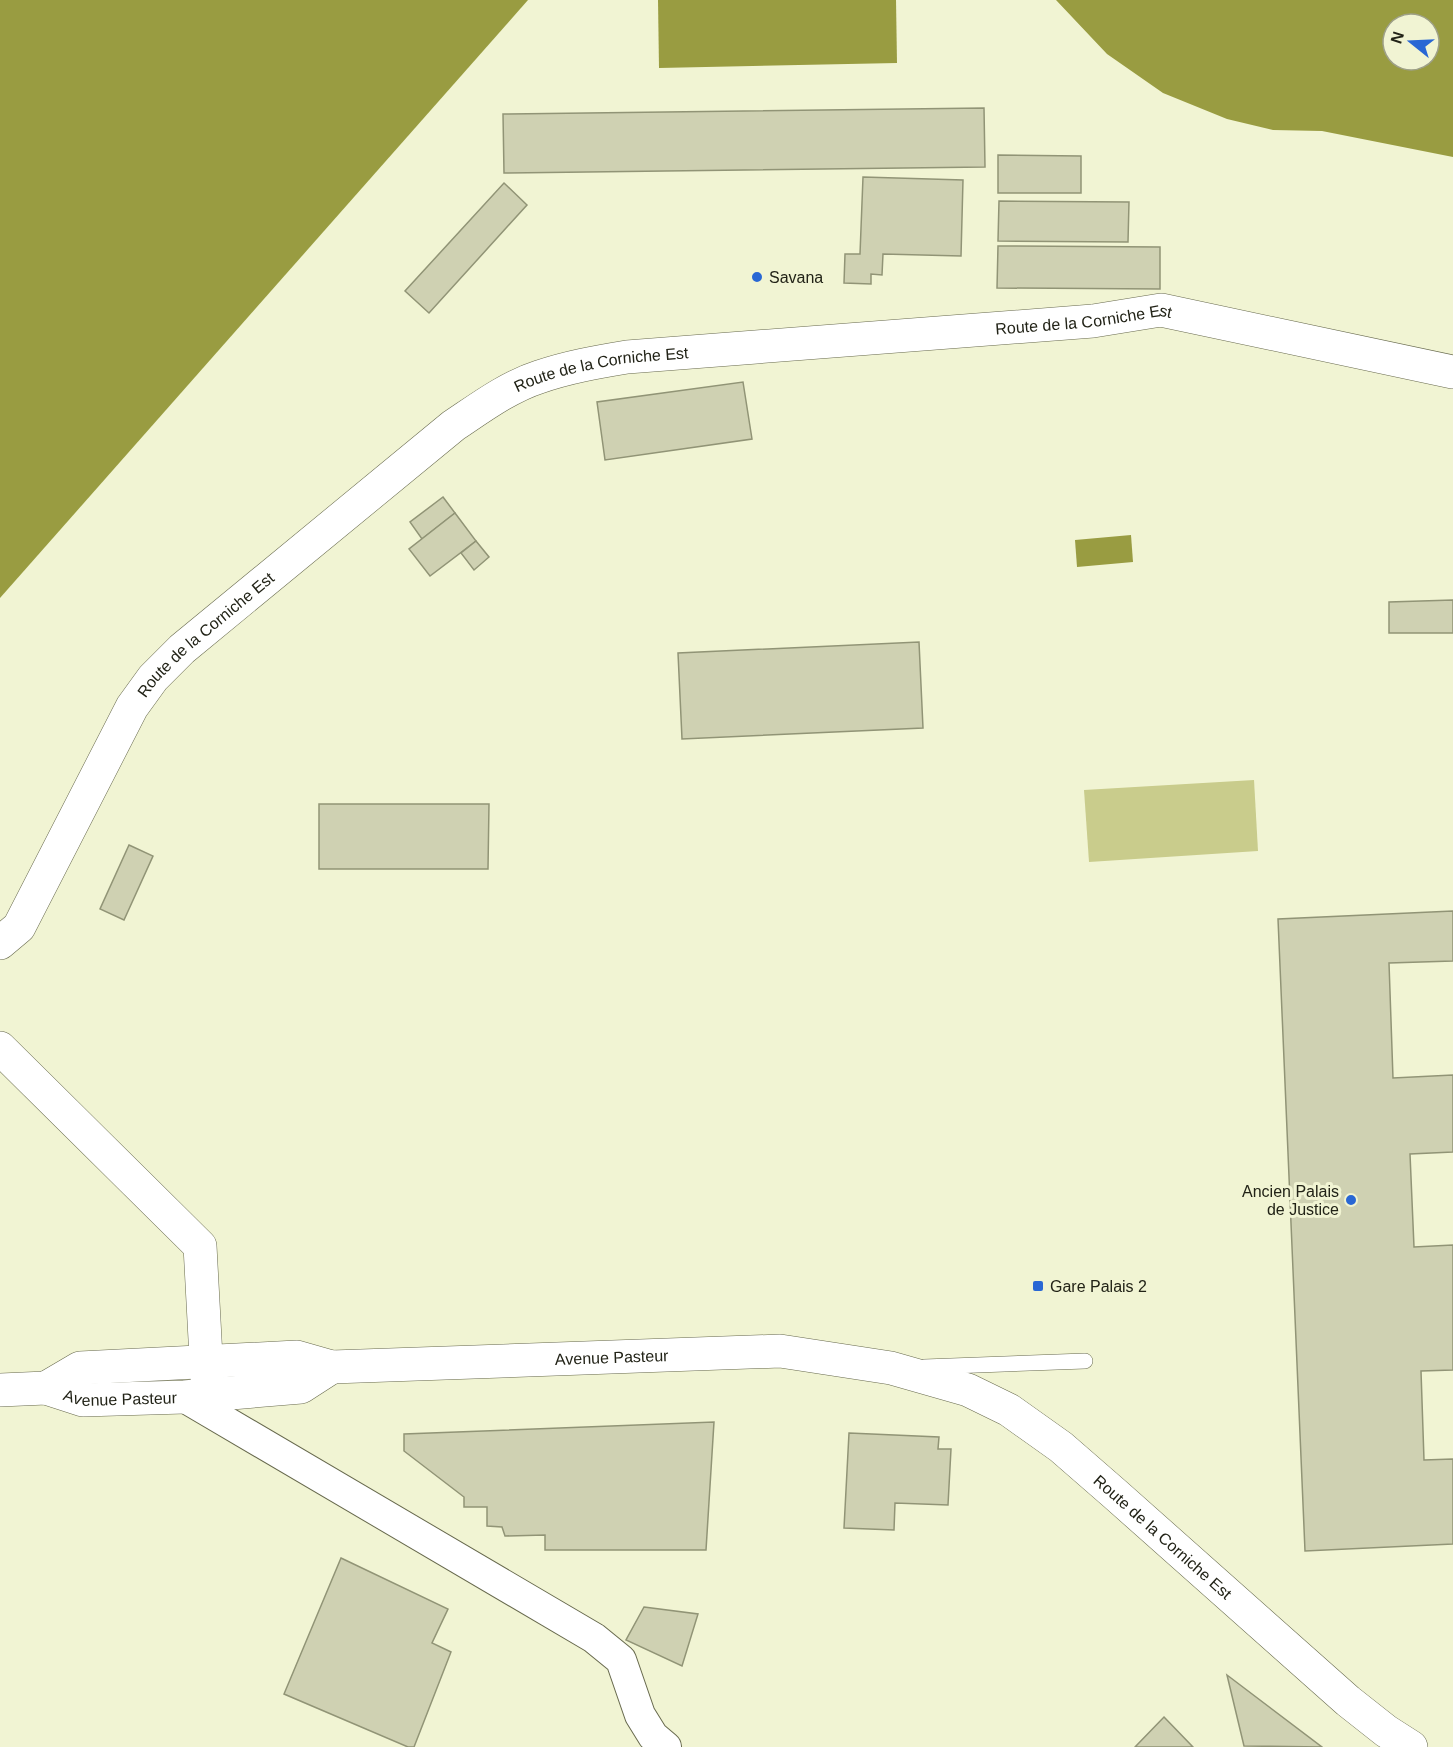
<svg xmlns="http://www.w3.org/2000/svg" width="1453" height="1747" font-family="Helvetica,sans-serif">
<rect width="100%" height="100%" fill="#f1f4d3"/>
<polygon fill="#c9cc8c" points="1254,780 1258,851 1089,862 1084,790"/>
<g fill="#999c41" fill-rule="evenodd">
<polygon points="0,0 528,0 0,598"/>
<polygon points="658,0 896,0 897,63 659,68"/>
<path d="M1056,0H1453V157L1322,131L1273,130L1227,119L1163,93L1107,54ZM1393,24H1429V60H1393Z"/>
<polygon points="1131,535 1133,562 1077,567 1075,540"/>
</g>
<g fill="#cfd1b2" stroke="#919476" stroke-width="1.5">
<polygon points="984,108 985,167 504,173 503,114"/>
<polygon points="998,155 1081,156 1081,193 998,193"/>
<polygon points="863,177 963,180 961,256 883,254 882,275 871,274 871,284 844,283 845,254 860,254"/>
<polygon points="504,183 527,205 429,313 405,291"/>
<polygon points="999,201 1129,202 1128,242 998,241"/>
<polygon points="998,246 1160,247 1160,289 997,288"/>
<polygon points="743,382 752,439 605,460 597,402"/>
<polygon points="443,497 455,513 422,539 410,522"/>
<polygon points="455,513 476,541 430,576 409,549"/>
<polygon points="476,541 489,557 474,570 461,553"/>
<polygon points="1453,600 1453,633 1389,633 1389,602"/>
<polygon points="919,642 923,728 682,739 678,653"/>
<polygon points="319,804 489,804 488,869 319,869"/>
<polygon points="129,845 153,856 124,920 100,909"/>
<polygon points="1453,911 1453,961 1389,963 1393,1078 1453,1075 1453,1152 1410,1154 1414,1247 1453,1245 1453,1370 1421,1371 1424,1460 1453,1459 1453,1544 1305,1551 1278,919"/>
<polygon points="714,1422 706,1550 545,1550 545,1535 505,1536 502,1527 487,1526 487,1507 464,1507 464,1497 404,1451 404,1434"/>
<polygon points="849,1433 939,1437 938,1449 951,1449 948,1505 895,1503 894,1530 844,1528"/>
<polygon points="341,1558 448,1609 432,1643 451,1652 414,1747 408,1747 284,1694"/>
<polygon points="644,1607 698,1614 682,1666 626,1640"/>
<polygon points="1227,1675 1322,1747 1244,1746"/>
<polygon points="1164,1717 1193,1747 1135,1747"/>
</g>
<g fill="none" stroke-linecap="round" stroke-linejoin="round">
<defs>
<polyline id="lane" points="924,1367 1085,1361"/>
<polyline id="street" points="184,1397 594,1638 621,1660 640,1715 653,1736 666,1747"/>
<g id="secondary">
<path id="s1" d="M0,943L19,927L132,707L153,678L182,649L453,426C480,408 508,387 539,377C568,367 597,362 627,357L1093,321L1161,310L1453,372"/>
<polyline points="0,1048 200,1246 208,1395"/>
<path id="s2" d="M46,1388L80,1368L297,1357L332,1367L780,1351L891,1368L968,1390L1009,1410L1061,1447L1115,1494L1348,1701L1386,1731L1411,1747"/>
<path id="s3" d="M0,1390L46,1388L83,1400L184,1397L301,1387L332,1367"/>
</g>
</defs>
<use href="#lane" stroke="#686a4e" stroke-width="16"/>
<use href="#street" stroke="#686a4e" stroke-width="32"/>
<use href="#secondary" stroke="#686a4e" stroke-width="34"/>
<use href="#lane" stroke="#fff" stroke-width="15"/>
<use href="#street" stroke="#fff" stroke-width="30"/>
<use href="#secondary" stroke="#fff" stroke-width="33"/>
</g>
<g fill="#2967d4" stroke="#f1f4d3" stroke-width="2">
<circle cx="757" cy="277" r="6"/>
<circle cx="1351" cy="1200" r="6"/>
<rect x="1032" y="1280" width="12" height="12" rx="3"/>
</g>
<g text-anchor="middle" dominant-baseline="central" stroke-width="6" stroke-linejoin="round" paint-order="stroke">
<g font-size="16" fill="#222317" stroke="#f1f4d3" text-anchor="start">
<text x="769" y="277">Savana</text>
<text x="1339" y="1191" text-anchor="end">Ancien Palais<tspan x="1339" dy="18">de Justice</tspan></text>
<text x="1050" y="1286">Gare Palais 2</text>
</g>
<g font-size="16" fill="#222317" stroke="#f1f4d3">
<text stroke="none"><textPath href="#s1" startOffset="1348">Route de la Corniche Est</textPath></text>
<text stroke="none"><textPath href="#s1" startOffset="862">Route de la Corniche Est</textPath></text>
<text stroke="none"><textPath href="#s1" startOffset="376">Route de la Corniche Est</textPath></text>
<text stroke="none"><textPath href="#s2" startOffset="573">Avenue Pasteur</textPath></text>
<text stroke="none"><textPath href="#s3" startOffset="122">Avenue Pasteur</textPath></text>
<text stroke="none"><textPath href="#s2" startOffset="1179">Route de la Corniche Est</textPath></text>
</g>
</g>
<g transform="translate(1411 42) rotate(288)"><circle r="28" fill="#f1f4d3" stroke="#9ea088" stroke-width="1.5"/>
<path d="M0-4.5L10 22L0 15L-10 22Z" fill="#2967d4"/>
<text y="-9" font-size="16" font-weight="bold" text-anchor="middle" fill="#222317">N</text>
</g>
</svg>
